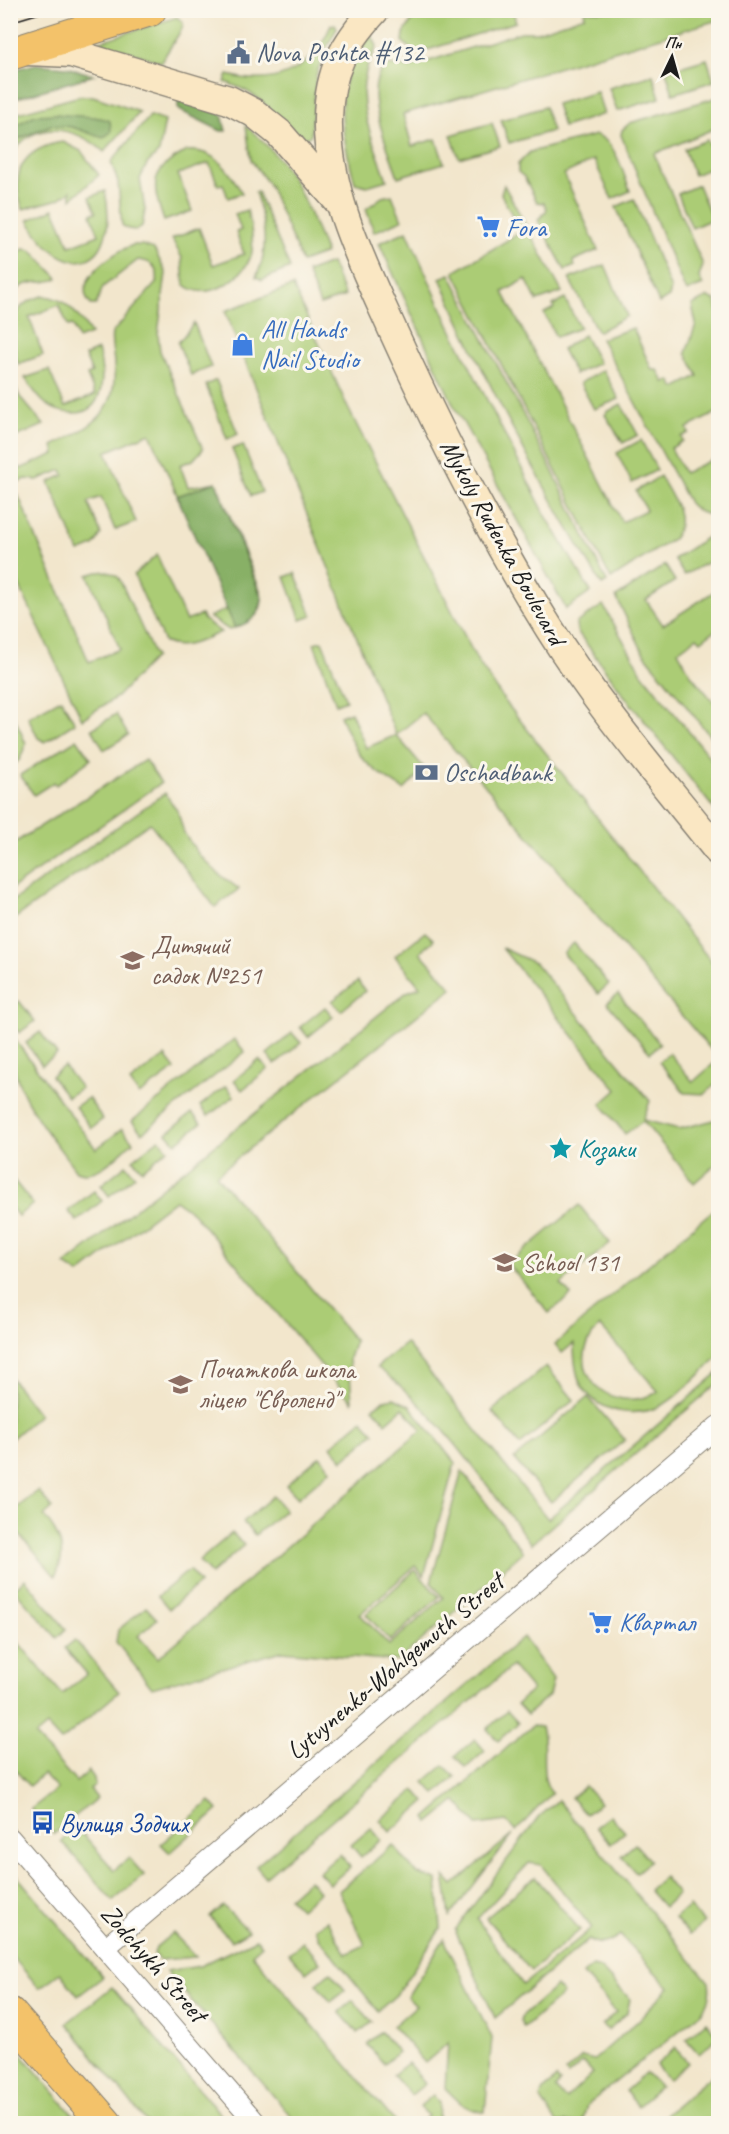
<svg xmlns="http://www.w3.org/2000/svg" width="729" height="2134" font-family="Caveat,sans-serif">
<rect width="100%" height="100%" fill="#fbf7ec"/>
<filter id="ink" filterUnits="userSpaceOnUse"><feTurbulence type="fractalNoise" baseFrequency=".0167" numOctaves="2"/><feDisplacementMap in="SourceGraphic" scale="12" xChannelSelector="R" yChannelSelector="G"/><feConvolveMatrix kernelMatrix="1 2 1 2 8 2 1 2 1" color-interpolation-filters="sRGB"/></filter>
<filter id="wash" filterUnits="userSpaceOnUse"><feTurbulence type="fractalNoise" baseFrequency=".008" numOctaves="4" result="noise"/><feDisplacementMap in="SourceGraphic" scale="24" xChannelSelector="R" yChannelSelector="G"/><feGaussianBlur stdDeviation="1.35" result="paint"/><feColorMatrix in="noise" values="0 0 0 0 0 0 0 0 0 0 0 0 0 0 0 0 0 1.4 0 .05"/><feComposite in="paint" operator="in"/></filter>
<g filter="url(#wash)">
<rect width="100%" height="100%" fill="#f2e6cc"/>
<g fill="#abcc75" stroke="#647448" stroke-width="1.5" fill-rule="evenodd">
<polygon points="418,11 513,11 516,22 431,49 413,51 403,42 404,33"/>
<path d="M584,11H718V20L403,114L412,146L436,139L444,163L398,177C389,149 360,90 385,65L410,67L521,32H537L585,16Z"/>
<polygon points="177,17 183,23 182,29 161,62 98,42"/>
<path d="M335,24L337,28L325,51L316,76L311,135L305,139C288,134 279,116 266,105C253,93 241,88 225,82L228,75C275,88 312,71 331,25Z"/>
<path d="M371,34L377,46C374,55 368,62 366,72C356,108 375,145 387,180L367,186L355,183C345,146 334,106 349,69C354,57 364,45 371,34Z"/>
<polygon points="707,59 714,81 673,94 666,71"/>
<polygon points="653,75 660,98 617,111 609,88"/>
<polygon points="597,92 604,114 563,127 556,104"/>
<path d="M80,96H93L140,112L104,152C77,126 31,118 11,157V115Z"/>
<polygon points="718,97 718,127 654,154 703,265 699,277 703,285 688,291 685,290 621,135 622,130 630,123"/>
<polygon points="545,107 552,131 509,143 501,120"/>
<polygon points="150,116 165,121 159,152 147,164 140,179 145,210 142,226 136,230 128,229 122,225 118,182 111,162"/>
<polygon points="492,123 500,146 459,158 451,135"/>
<path d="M246,126C294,166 303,197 326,253L302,262L269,185L251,160Z"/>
<path d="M596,135C616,141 623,173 630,191L612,199L594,160L564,174L598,250L573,261L575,266L565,270L538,220L547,210L544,203L537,202L524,177L518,172V164L530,152Z"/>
<polygon points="707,140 718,165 694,175 684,149"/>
<path d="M63,142L81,151L99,175L71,199V191L59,199L23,209C9,171 24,148 63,142Z"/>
<path d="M187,151C214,148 230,171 242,193L228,198L223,184L218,185L209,163L178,174L192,211L164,221C151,183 149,171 187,151Z"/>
<path d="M504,185L562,292L537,301L526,279L503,292L622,522L646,510L636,491L660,476C671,496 689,517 673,539L611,579L454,272L521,232L501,194Z"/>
<polygon points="698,185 712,219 692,228 678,194"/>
<path d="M105,191C121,266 67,288 28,220L54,209L70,246L99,235L91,214L96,212L90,197Z"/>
<path d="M257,191L290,268L262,280L256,277C270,250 264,219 255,192Z"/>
<polygon points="392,195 402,220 374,232 366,209 382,197"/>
<polygon points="634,199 671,289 669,297 659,303 616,207"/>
<path d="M247,210C250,223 254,238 252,252C247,277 206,305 184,284L182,258L172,239L199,228L213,265L244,254L236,232L241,230L235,214Z"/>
<polygon points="407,231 449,325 546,516 591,592 566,609 453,404 379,243"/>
<path d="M133,245H142L154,249L166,273L158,334L160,351L203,449L193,460L180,465L188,487L216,482L261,592C266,616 248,623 229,630L209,617L227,609L150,433L106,452L136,522L115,530L101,497L88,502L101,534L94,546L79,552L49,482L64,475L62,470L37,480L26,479L11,485L10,449L20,469L55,454L53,446C92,426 118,414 114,365C114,354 110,344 112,333L157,282C159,268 152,261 138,260L103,287L96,305H91C70,282 113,252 133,245Z"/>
<path d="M23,249L31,250L58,278C46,287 26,274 11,297V263Z"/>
<polygon points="331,263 345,296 320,305 307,272"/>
<polygon points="605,265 627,316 598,332 569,279"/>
<path d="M450,274L549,464L607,582L602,585C542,487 486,384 440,278Z"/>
<path d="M293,286L348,408L477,660L504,700L718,970V1058L423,713L396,735L425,769L404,790C363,763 360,762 340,716L351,712L366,748L396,735L225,311Z"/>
<path d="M43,296C66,297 79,316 91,334L78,339L72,325L68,326L59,305L29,317L43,355L18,364C10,333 6,305 43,296Z"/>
<path d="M708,297L715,300L718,308V412L687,428L689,433L681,437L683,441L671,448L684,473L715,458L718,463V514C706,516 698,513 689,503L601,339L633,328L652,370H658L664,382L670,380L675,388L698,376L686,353L696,324L692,305Z"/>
<polygon points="565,299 580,328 556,337 544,313 554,308 553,305"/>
<polygon points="194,323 211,367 191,375 178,343"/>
<polygon points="584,335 599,363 575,374 562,349"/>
<path d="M98,350C105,372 106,415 72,413C63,413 54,410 46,404C37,397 31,387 25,378L49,370L65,407L95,395L87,375L92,373L85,356Z"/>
<polygon points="603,370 619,399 594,409 580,383"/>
<polygon points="11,378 20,397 44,425 11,439"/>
<polygon points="216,380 238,434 227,439 206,385"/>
<polygon points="621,404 638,435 623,443 605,415 607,412"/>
<polygon points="641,440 657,470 632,483 617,453"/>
<polygon points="243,445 262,492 251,496 232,449"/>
<path d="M12,492L18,495L89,662L120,649L88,575C100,571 109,569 119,578L155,657L117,697L82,719L11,568Z"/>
<polygon points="718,530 718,557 684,575 674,559"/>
<path d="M157,555L186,621L201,615L204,620L221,632C201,640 184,652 164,642L134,575Z"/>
<polygon points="665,565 675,581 646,600 663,625 718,589 718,628 701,641 697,637 678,651 692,676 718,707 718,746 643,652 616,597"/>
<polygon points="295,573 312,616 301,620 285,577"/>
<polygon points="603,605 642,673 718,768 718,814 623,694 577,631 576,623"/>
<polygon points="322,641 346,700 336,704 314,643"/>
<polygon points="61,699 75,723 45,742 38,738 28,717"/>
<polygon points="11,709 26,744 20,759 11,768"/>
<polygon points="116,714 128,735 104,750 92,729"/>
<polygon points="77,739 91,759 56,785 54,782 34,795 20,775"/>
<polygon points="145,760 161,783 11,889 11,845"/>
<polygon points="165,793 178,812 184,833 199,855 220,875 239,889 215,907 150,823 11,921 11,902"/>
<polygon points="425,932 434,940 420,952 452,988 216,1175 355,1341 349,1358 352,1402 193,1213 175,1200 79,1274 65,1265 407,992 420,987 395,956"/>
<polygon points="574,943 609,984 598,994 563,953"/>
<polygon points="502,948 535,963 650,1101 643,1120 679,1129 718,1119 718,1162 694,1183 643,1121 625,1134 601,1104 617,1090"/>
<polygon points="358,981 365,991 341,1011 332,1001"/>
<polygon points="618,994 660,1044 650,1053 607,1003"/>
<polygon points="19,1001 35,1021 19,1033 11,1022 10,1007"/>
<polygon points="325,1007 333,1017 308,1037 300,1027"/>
<polygon points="40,1032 57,1054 42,1065 26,1043"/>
<path d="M10,1033L96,1149L122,1129L133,1142C117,1155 98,1180 76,1171C43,1125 10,1093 10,1033Z"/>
<polygon points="292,1033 301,1043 275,1064 267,1054"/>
<polygon points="234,1039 245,1052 142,1133 132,1121"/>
<polygon points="669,1053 693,1082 718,1060 718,1082 705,1094 685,1093 659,1062"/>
<polygon points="165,1056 175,1069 139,1095 130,1082"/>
<polygon points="259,1060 268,1069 242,1090 234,1080"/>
<polygon points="64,1066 81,1088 67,1097 51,1076"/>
<polygon points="226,1086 234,1096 208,1116 200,1106"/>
<polygon points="88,1098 103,1119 91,1128 75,1107"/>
<polygon points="192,1113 201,1123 176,1143 167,1133"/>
<polygon points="159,1139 168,1149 142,1170 133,1159"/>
<polygon points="126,1165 135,1176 109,1196 101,1185"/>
<polygon points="10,1176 33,1204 18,1216 11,1207"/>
<polygon points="94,1191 102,1201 77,1221 68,1211"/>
<polygon points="579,1205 610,1243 561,1284 571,1295 549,1313 508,1264"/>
<path d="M718,1206V1357C702,1372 685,1391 666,1403C639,1419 602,1415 583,1388C575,1376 574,1358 574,1343L562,1353L555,1344ZM600,1326L658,1391V1392C607,1419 559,1366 600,1326Z"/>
<path d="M406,1343L548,1519L718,1373V1383L531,1544C484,1482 440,1414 377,1367Z"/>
<polygon points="546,1366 574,1400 520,1445 492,1411"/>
<polygon points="11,1378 39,1415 11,1439 10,1439"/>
<polygon points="588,1397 625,1440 551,1502 514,1459"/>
<polygon points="394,1398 410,1406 455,1463 424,1576 415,1566 360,1614 389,1645 443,1598 431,1582 462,1471 523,1552 398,1661 282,1651 152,1688 116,1642 118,1630 146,1607 157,1619 138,1636 158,1658 422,1430 403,1408 386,1423 373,1408 384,1400"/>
<polygon points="362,1420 374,1433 343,1460 331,1446"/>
<polygon points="320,1456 331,1470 298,1498 286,1485"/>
<path d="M38,1491L52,1508L44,1516C60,1535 68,1553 55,1576L11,1525V1506L14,1510Z"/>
<polygon points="273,1496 285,1510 255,1535 243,1522"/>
<polygon points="232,1533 244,1545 211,1574 199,1561"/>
<polygon points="189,1570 200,1583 169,1609 158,1596"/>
<polygon points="415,1570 439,1597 390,1641 366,1614"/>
<polygon points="25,1579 66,1629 57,1638 14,1589"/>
<polygon points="11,1634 62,1694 87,1674 65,1648 75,1640 119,1692 61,1741 47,1726 35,1736 76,1782 89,1771 94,1778 95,1785 90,1790 97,1798 54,1834 31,1809 57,1789 43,1774 29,1786 11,1765"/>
<polygon points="523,1637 553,1679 549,1695 527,1715 517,1704 532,1690 512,1666 265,1877 256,1866"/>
<polygon points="507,1711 518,1723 498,1741 487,1729"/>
<path d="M532,1726L541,1727C548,1747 537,1776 552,1793L516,1831L506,1821L477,1825L456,1801L429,1823L426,1818Z"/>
<polygon points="475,1739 485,1751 466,1768 455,1756"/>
<polygon points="444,1765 455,1777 435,1794 424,1782"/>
<polygon points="585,1786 600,1803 586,1814 571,1798"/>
<polygon points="415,1790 425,1802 390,1832 380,1820"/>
<path d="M558,1800L709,1982C711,1995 708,2003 701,2013L587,2105L582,2123H557L540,2098L544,2090L556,2078L560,2082L555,2088L566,2099L593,2073L583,2062L568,2075L565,2072L582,2057L594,2060L639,2020L669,1987L620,1935C608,1943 603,1947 589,1939L495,2018L455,1930L538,1818ZM529,1863L541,1865L592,1928L523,1985L477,1919Z"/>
<polygon points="210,1801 218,1810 170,1853 161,1844"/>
<polygon points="610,1815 625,1832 611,1844 596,1827"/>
<polygon points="77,1827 114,1870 129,1858 144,1875 113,1901 61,1841"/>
<polygon points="371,1828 381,1840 361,1857 351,1845"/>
<polygon points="513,1834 450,1916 444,1875 453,1885"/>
<polygon points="635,1844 650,1861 636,1873 621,1856"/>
<polygon points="393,1845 416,1873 437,1880 441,1928 396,1995 378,2011 319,1938 315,1928 327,1921 346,1954 365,1945 339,1891"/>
<polygon points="340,1854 350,1867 330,1884 319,1872"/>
<polygon points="11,1869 103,1977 78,1996 60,1973 39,1988 11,1955"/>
<polygon points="535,1877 580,1930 531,1971 486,1918"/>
<polygon points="664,1877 678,1894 664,1907 649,1890"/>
<polygon points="309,1880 319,1892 300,1909 289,1898"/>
<polygon points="223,1906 249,1931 231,1941 210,1917"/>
<polygon points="689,1906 704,1923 689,1935 675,1918"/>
<polygon points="173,1933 196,1957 161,1960 154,1954 156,1947"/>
<polygon points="256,1939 262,1945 252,1954 396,2123 297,2123 166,1971 200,1966"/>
<path d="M444,1939L492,2038L485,2112C466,2111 458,2101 445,2088L448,2043L425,2063L393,2026L416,2006L407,1997Z"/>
<polygon points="303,1942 320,1962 306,1973 289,1953"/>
<polygon points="593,1966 600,1968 630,1999 627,2013 608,2030 602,2025 616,2012 583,1974"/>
<polygon points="330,1972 345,1990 331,2002 316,1984"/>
<polygon points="556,1986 563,1994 524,2028 520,2021 521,2017"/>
<polygon points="112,1987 228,2123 147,2123 67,2023"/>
<polygon points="353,2000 372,2022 358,2033 339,2012"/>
<polygon points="706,2022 718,2037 699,2054 686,2039"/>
<polygon points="381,2032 398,2052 384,2064 367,2044"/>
<polygon points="11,2042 75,2117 51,2123 11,2123"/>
<polygon points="675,2048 688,2063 668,2080 656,2065"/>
<polygon points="408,2063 425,2084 411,2095 393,2075"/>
<polygon points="718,2070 718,2123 656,2123"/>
<polygon points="646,2073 660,2087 638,2106 625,2091"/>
<polygon points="433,2095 439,2103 438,2122 420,2123 428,2116 420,2106"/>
</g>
<g fill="#88b066" stroke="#526641" stroke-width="1.5">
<polygon points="36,64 66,67 94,75 11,100 11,70"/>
<polygon points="178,100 222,114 226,131 221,131 183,112 178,109"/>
<path d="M57,114C71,117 101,115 110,121L111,132L103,138L72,127L51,125L11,142V128L35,115Z"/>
<path d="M216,482L262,599C259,617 251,622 235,628L177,496Z"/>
</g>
</g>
<g filter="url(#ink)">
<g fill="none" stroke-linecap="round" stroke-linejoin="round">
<defs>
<g id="street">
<polyline points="10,1838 257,2124"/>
<polyline points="105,1948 718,1426"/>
</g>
<g id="secondary">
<path d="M375,10C344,44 329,71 328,118C326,193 364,266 394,333C440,434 490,534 549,628C598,707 660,778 718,851"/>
<polyline points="27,51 71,53 229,100 254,113 279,133 339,202"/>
</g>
<polyline id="primary" points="10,54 150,10"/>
<polyline id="highway" points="10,2014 106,2124"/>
</defs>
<use href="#street" stroke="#878174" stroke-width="22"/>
<use href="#secondary" stroke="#878174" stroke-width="31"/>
<use href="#primary" stroke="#878174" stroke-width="34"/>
<use href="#highway" stroke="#878174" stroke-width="35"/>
<use href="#street" stroke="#fff" stroke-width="20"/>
<use href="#secondary" stroke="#fae7c3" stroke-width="28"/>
<use href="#primary" stroke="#f3c26a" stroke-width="32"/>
<use href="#highway" stroke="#f3c26a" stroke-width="33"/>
<polyline stroke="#1c1c1c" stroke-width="1.5" points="10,22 50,10"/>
</g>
</g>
<defs>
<symbol id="civic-bare" viewBox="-9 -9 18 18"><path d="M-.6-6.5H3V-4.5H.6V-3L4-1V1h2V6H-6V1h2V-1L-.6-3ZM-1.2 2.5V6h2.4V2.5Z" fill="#5c6f8a" stroke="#fbf7ec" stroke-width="2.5" paint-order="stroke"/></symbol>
<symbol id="supermarket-bare" viewBox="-9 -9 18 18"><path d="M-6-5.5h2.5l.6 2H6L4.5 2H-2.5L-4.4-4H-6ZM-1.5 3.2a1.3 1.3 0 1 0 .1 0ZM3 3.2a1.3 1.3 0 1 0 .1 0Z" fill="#3f7fe0" stroke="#fbf7ec" stroke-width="2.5" paint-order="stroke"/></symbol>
<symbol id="shop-bare" viewBox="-9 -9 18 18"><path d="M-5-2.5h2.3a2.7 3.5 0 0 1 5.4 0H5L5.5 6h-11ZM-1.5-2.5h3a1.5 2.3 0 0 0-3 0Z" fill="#3f7fe0" stroke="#fbf7ec" stroke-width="2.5" paint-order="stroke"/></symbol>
<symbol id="bank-bare" viewBox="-9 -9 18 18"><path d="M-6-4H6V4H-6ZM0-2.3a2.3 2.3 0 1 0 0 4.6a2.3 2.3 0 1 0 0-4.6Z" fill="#5c6f8a" stroke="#fbf7ec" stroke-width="2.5" paint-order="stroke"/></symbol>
<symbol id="school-bare" viewBox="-9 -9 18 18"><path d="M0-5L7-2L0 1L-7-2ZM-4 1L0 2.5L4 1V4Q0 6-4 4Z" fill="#8d6e63" stroke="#fbf7ec" stroke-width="2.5" paint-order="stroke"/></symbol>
<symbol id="sight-bare" viewBox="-9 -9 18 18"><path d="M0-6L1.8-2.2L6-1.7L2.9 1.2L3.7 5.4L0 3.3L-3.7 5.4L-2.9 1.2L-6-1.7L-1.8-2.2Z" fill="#0f9aa8" stroke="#fbf7ec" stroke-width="2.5" paint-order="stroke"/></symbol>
<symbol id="bus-bare" viewBox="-9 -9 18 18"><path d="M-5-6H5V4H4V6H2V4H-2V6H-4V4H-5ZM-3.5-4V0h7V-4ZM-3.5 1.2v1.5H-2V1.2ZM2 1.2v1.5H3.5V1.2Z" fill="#1a4fb4" stroke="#fbf7ec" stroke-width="2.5" paint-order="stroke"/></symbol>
</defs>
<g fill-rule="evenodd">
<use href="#civic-bare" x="222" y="36" width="33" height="33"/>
<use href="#supermarket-bare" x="472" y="210" width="33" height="33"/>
<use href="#shop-bare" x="226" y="328" width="33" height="33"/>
<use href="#bank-bare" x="410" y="756" width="33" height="33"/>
<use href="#school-bare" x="116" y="944" width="33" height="33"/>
<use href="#sight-bare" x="544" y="1132" width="33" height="33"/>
<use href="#school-bare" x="488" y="1246" width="33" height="33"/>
<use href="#school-bare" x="164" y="1368" width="33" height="33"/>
<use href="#supermarket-bare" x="584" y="1606" width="33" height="33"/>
<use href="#bus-bare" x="26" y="1806" width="33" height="33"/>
</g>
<g text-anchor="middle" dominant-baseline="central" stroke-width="6" stroke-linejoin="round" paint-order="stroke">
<g font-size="26" fill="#4e5e75" stroke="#fbf7ec" text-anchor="start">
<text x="256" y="52">Nova Poshta #132</text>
<text x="444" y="772">Oschadbank</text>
</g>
<g font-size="26" fill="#366cbe" stroke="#fbf7ec" text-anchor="start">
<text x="506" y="227">Fora</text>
<text x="261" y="329">All Hands<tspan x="261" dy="30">Nail Studio</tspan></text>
<text x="619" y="1622">Квартал</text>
</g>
<g font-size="26" fill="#1c1c1c" stroke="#fbf7ec">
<text transform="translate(503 542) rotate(61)">Mykoly Rudenka Boulevard</text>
<text transform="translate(395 1666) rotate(-40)">Lytvynenko-Wohlgemuth Street</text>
<text transform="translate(154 1963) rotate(49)">Zodchykh Street</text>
</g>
<g font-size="26" fill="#785e54" stroke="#fbf7ec" text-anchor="start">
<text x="151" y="945">Дитячий<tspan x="151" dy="30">садок №251</tspan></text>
<text x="522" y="1262">School 131</text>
<text x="199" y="1369">Початкова школа<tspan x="199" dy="30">ліцею "Євроленд"</tspan></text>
</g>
<g font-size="26" fill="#0d838f" stroke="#fbf7ec" text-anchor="start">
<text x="578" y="1148">Козаки</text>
</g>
<g font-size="26" fill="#164399" stroke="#fbf7ec" text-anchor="start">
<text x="60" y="1823">Вулиця Зодчих</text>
</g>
</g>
<rect width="729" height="2134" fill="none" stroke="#fbf7ec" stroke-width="36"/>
<g transform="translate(672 57) rotate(5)" stroke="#fbf7ec" stroke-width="4.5" paint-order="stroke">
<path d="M0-4.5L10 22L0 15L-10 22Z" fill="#1c1c1c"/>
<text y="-9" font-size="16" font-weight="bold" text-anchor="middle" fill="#1c1c1c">Пн</text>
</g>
</svg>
